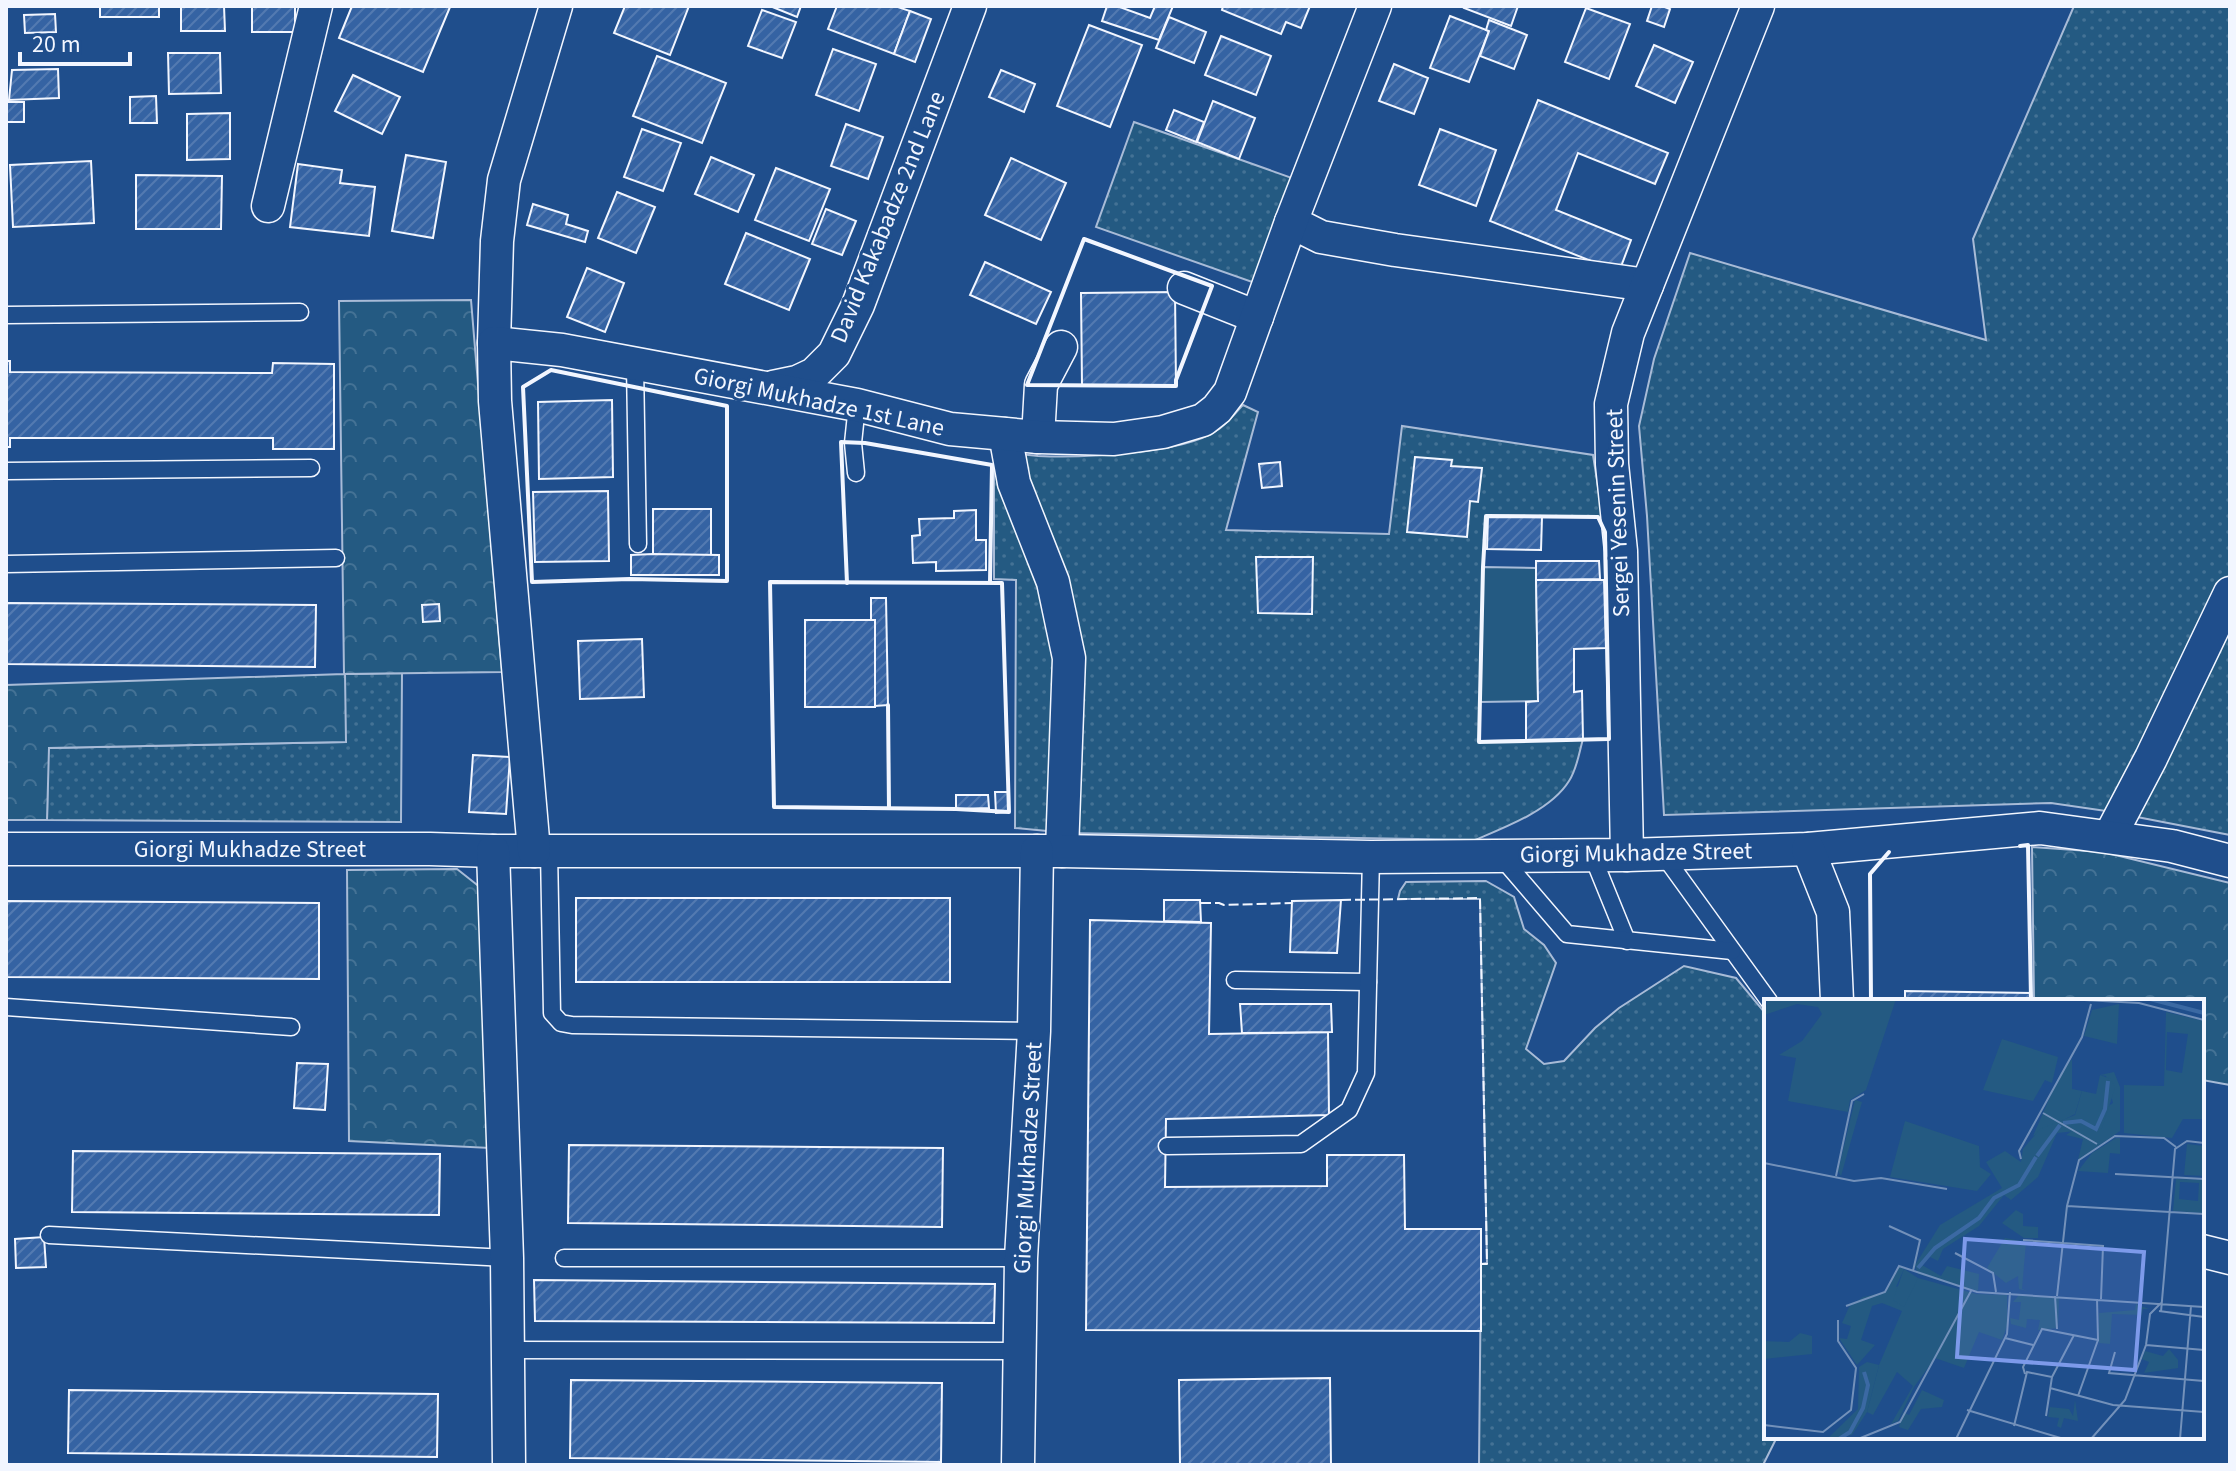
<svg xmlns="http://www.w3.org/2000/svg" width="2236" height="1471" font-family="'Source Sans 3',sans-serif">
<defs>
<pattern id="grass-dots" width="8" height="8" patternUnits="userSpaceOnUse" patternTransform="scale(2)"><rect width="8" height="8" fill="#245a82"/><path d="M2 2h.1M6 6h.1" fill="none" stroke="#447295" stroke-width="1.8" stroke-linecap="round"/></pattern>
<pattern id="forest-crowns" width="20" height="18" patternUnits="userSpaceOnUse" patternTransform="scale(2)"><rect width="20" height="18" fill="#245a82"/><path d="M2 6a3 3 0 1 1 6 0M12 15a3 3 0 1 1 6 0" fill="none" stroke="#447295"/></pattern>
<pattern id="building-hatch" width="6" height="6" patternUnits="userSpaceOnUse" patternTransform="scale(2)"><rect width="6" height="6" fill="#3563a3"/><path d="M-1 1l2-2M0 6l6-6M5 7l2-2" fill="none" stroke="#537ab1"/></pattern>
</defs>
<rect width="100%" height="100%" fill="#1f4e8c"/>
<g fill="url(#grass-dots)" stroke="#a8bbd7" stroke-width="2">
<polygon points="2074,6 2230,6 2230,835 2106,811 2051,803 1664,815 1647,516 1639,426 1654,359 1690,253 1986,340 1973,239"/>
<polygon points="1134,122 1292,178 1255,283 1096,227"/>
<path d="M1243,405L1258,412L1226,530L1389,534L1402,426L1593,455L1605,532L1598,517L1486,516L1483,567L1479,741L1583,739C1579,753 1577,769 1569,781C1551,810 1506,827 1475,840L1123,834L1068,833L1015,828L1016,580L994,579V450C1009,452 1024,455 1038,456C1080,458 1182,454 1216,431C1226,425 1235,413 1243,405Z"/>
<polygon points="402,673 401,822 47,820 48,748 345,742 344,674"/>
<polygon points="1486,881 1514,897 1524,929 1544,945 1556,963 1526,1049 1544,1064 1564,1061 1595,1028 1619,1008 1684,966 1736,978 1766,1014 1766,1437 1777,1437 1763,1465 1479,1465 1481,1264 1487,1263 1480,899 1398,899 1400,891 1406,882"/>
</g>
<g fill="url(#forest-crowns)" stroke="#a8bbd7" stroke-width="2">
<polygon points="471,300 502,672 345,674 346,742 49,748 47,820 6,820 6,685 344,674 339,301"/>
<polygon points="2032,847 2103,852 2230,883 2230,1085 2202,1080 2202,1001 2034,1001"/>
<polygon points="457,869 481,888 490,1148 349,1141 347,870"/>
</g>
<polygon fill="#245a82" stroke="#a8bbd7" stroke-width="2" points="1483,567 1536,568 1538,701 1480,702"/>
<g fill="url(#building-hatch)" stroke="#f2f6ff" stroke-width="2">
<rect x="100" y="6" width="59" height="11"/>
<polygon points="181,6 224,6 225,31 181,31"/>
<rect x="252" y="6" width="43" height="26"/>
<polygon points="352,6 447,6 450,7 423,72 339,38"/>
<polygon points="625,6 689,6 670,55 614,33"/>
<polygon points="770,6 801,6 797,17"/>
<polygon points="837,6 895,6 910,11 894,54 828,29"/>
<polygon points="1107,6 1117,6 1150,18 1155,6 1173,6 1159,40 1102,21"/>
<polygon points="1223,6 1310,6 1301,28 1286,22 1281,34 1222,10"/>
<polygon points="1465,6 1518,6 1511,26 1464,8"/>
<polygon points="1652,6 1662,6 1670,9 1664,27 1647,21"/>
<polygon points="1586,8 1630,24 1609,79 1565,62"/>
<polygon points="762,10 796,22 782,58 748,46"/>
<polygon points="910,11 931,19 915,62 894,54"/>
<polygon points="55,14 56,32 25,33 24,15"/>
<polygon points="1450,16 1489,31 1469,82 1430,68"/>
<polygon points="1169,17 1206,32 1194,63 1156,48"/>
<polygon points="1489,20 1527,35 1514,69 1480,56 1489,31 1486,30"/>
<polygon points="1089,25 1142,45 1110,127 1057,106"/>
<polygon points="1221,36 1271,56 1256,95 1205,75"/>
<polygon points="1654,45 1693,62 1675,103 1636,86"/>
<polygon points="833,49 876,64 859,111 816,95"/>
<polygon points="168,53 220,53 221,93 169,94"/>
<polygon points="657,56 726,83 702,143 633,116"/>
<polygon points="1394,64 1428,78 1414,114 1379,101"/>
<polygon points="58,69 59,98 9,100 12,70"/>
<polygon points="1001,70 1035,84 1024,112 989,97"/>
<polygon points="353,75 400,97 382,134 335,111"/>
<polygon points="156,96 157,123 130,123 130,97"/>
<polygon points="1538,100 1668,153 1655,184 1578,153 1556,210 1631,240 1619,272 1490,221"/>
<polygon points="1213,101 1255,118 1239,159 1197,142"/>
<rect x="6" y="102" width="18" height="20"/>
<polygon points="1174,110 1204,122 1196,142 1166,130"/>
<polygon points="230,113 230,159 187,160 187,114"/>
<polygon points="846,124 883,137 868,179 831,166"/>
<polygon points="642,129 681,143 663,191 624,177"/>
<polygon points="1440,129 1496,150 1476,206 1419,185"/>
<polygon points="406,155 446,162 433,238 392,231"/>
<polygon points="711,157 754,175 738,212 695,194"/>
<polygon points="1011,158 1066,183 1041,240 985,215"/>
<polygon points="91,161 94,223 13,227 10,165"/>
<polygon points="298,164 342,170 340,183 375,187 369,236 290,227"/>
<polygon points="776,168 830,189 809,241 755,220"/>
<polygon points="136,175 222,176 221,229 136,229"/>
<polygon points="617,192 655,207 636,253 598,238"/>
<polygon points="533,204 568,215 566,224 588,231 585,242 527,225"/>
<polygon points="826,209 856,221 842,255 812,244"/>
<polygon points="746,233 810,259 789,310 725,284"/>
<polygon points="985,262 1051,292 1036,324 970,295"/>
<polygon points="587,268 624,283 605,332 567,317"/>
<polygon points="1175,292 1176,386 1082,386 1081,293"/>
<polygon points="6,361 10,361 10,372 272,373 273,363 334,364 334,449 273,449 273,438 10,438 10,447 6,447"/>
<polygon points="612,400 613,477 539,479 538,402"/>
<polygon points="1415,457 1452,460 1451,466 1482,468 1478,502 1470,501 1467,537 1407,532"/>
<polygon points="1280,462 1282,486 1262,488 1259,464"/>
<polygon points="608,491 609,561 535,562 533,492"/>
<polygon points="653,509 711,509 711,555 653,556"/>
<polygon points="976,510 976,540 986,540 986,570 936,571 936,562 913,563 912,536 920,535 919,519 954,518 954,511"/>
<polygon points="1488,517 1542,517 1541,550 1487,549"/>
<polygon points="653,554 719,555 719,575 631,575 631,555"/>
<polygon points="1256,557 1313,557 1312,614 1258,613"/>
<polygon points="1536,561 1599,561 1600,579 1536,580"/>
<polygon points="1536,580 1604,580 1606,648 1574,649 1574,692 1582,691 1583,739 1526,740 1526,702 1538,701"/>
<polygon points="871,598 886,598 888,705 875,706 875,620 871,620"/>
<polygon points="6,603 316,605 315,667 6,664"/>
<polygon points="439,604 440,621 423,622 422,605"/>
<rect x="805" y="620" width="70" height="87"/>
<polygon points="642,639 644,697 580,699 578,641"/>
<polygon points="473,755 510,757 506,814 469,812"/>
<polygon points="995,792 1009,792 1009,812 996,813"/>
<polygon points="956,795 988,795 989,808 956,809"/>
<rect x="576" y="898" width="374" height="84"/>
<polygon points="1164,900 1200,900 1201,922 1164,921"/>
<polygon points="1341,900 1337,953 1290,952 1292,901"/>
<polygon points="6,901 319,903 319,979 6,977"/>
<polygon points="1090,920 1211,923 1209,1034 1328,1032 1329,1115 1166,1119 1165,1187 1327,1186 1327,1155 1404,1155 1405,1229 1481,1229 1481,1331 1086,1330"/>
<polygon points="1905,991 2031,993 2030,1001 1905,1001"/>
<polygon points="1240,1004 1331,1004 1332,1032 1242,1033"/>
<polygon points="297,1063 328,1064 325,1110 294,1108"/>
<polygon points="569,1145 943,1148 942,1227 568,1223"/>
<polygon points="73,1151 440,1154 439,1215 72,1212"/>
<polygon points="44,1237 46,1267 16,1268 15,1239"/>
<polygon points="534,1280 995,1284 994,1323 535,1321"/>
<polygon points="1330,1378 1331,1465 1180,1465 1179,1380"/>
<polygon points="571,1380 942,1383 941,1462 570,1458"/>
<polygon points="69,1390 438,1394 437,1457 68,1453"/>
</g>
<g fill="none" stroke-linecap="round" stroke-linejoin="round">
<defs>
<g id="lane">
<polyline points="6,315 300,312"/>
<polyline points="635,365 638,544"/>
<polyline points="6,471 311,468"/>
<polyline points="856,473 853,443 857,405"/>
<polyline points="6,564 336,558"/>
<polyline points="549,851 552,1013 561,1023 572,1025 1034,1031"/>
<polyline points="1662,853 1769,1001"/>
<polyline points="1592,855 1627,941"/>
<polyline points="1501,857 1567,934 1732,951"/>
<polyline points="1235,980 1368,982"/>
<polyline points="6,1007 291,1027"/>
<polyline points="1167,1146 1301,1144 1349,1110 1366,1073 1371,857"/>
<polyline points="49,1235 507,1258"/>
<polyline points="564,1258 1021,1258"/>
<polyline points="509,1350 1020,1351"/>
</g>
<g id="street">
<polyline points="268,206 316,6"/>
<polyline points="1291,222 1321,237 1395,250 1647,285"/>
<polyline points="1184,288 1257,317"/>
<polyline points="494,343 497,241 504,180 556,6"/>
<polyline points="773,387 797,382 814,374 834,354 858,305 970,6"/>
<polyline points="1005,434 1014,483 1053,582 1069,658 1062,851"/>
<polyline points="1038,437 1041,385 1061,347"/>
<polyline points="2110,836 2151,758 2230,593"/>
<polyline points="6,849 430,849 493,851 1062,851 1371,857 1627,855 1808,849 2040,828 2172,846 2230,861"/>
<polyline points="1808,849 1833,912 1837,1001"/>
<polyline points="493,851 507,1258 509,1465"/>
<polyline points="534,851 495,401 494,343 562,350 857,405 950,429 1038,437 1114,439 1163,432 1203,420 1217,409 1230,392 1291,222 1375,6"/>
<polyline points="1627,855 1621,551 1612,464 1611,404 1628,333 1758,6"/>
<polyline points="2202,1251 2230,1258"/>
<polyline points="1018,1465 1021,1258 1034,1031 1037,851"/>
</g>
</defs>
<use href="#lane" stroke="#f2f6ff" stroke-width="19"/>
<use href="#street" stroke="#f2f6ff" stroke-width="35"/>
<use href="#lane" stroke="#1f4e8c" stroke-width="16"/>
<use href="#street" stroke="#1f4e8c" stroke-width="32"/>
<g stroke="#f2f6ff" stroke-width="2" stroke-dasharray="10 4" stroke-linecap="butt">
<polyline points="1341,900 1480,898 1487,1264 1481,1264"/>
<polyline points="1201,903 1219,903 1224,905 1292,903"/>
</g>
<g stroke="#f2f6ff" stroke-width="4">
<polygon points="1084,239 1212,286 1176,380 1176,386 1027,385"/>
<polygon points="551,370 727,406 727,581 630,579 532,582 523,387"/>
<polygon points="1486,516 1598,517 1605,532 1609,739 1479,742 1483,567"/>
<polygon points="770,582 1002,583 1009,812 956,809 774,807"/>
<polyline points="847,583 841,442 865,443 992,465 990,582"/>
<polyline points="888,705 889,808"/>
<polyline points="2020,846 2028,845 2031,998"/>
<polyline points="1871,1001 1870,874 1889,852"/>
</g>
</g>
<g text-anchor="middle" dominant-baseline="central" stroke-width="6" stroke-linejoin="round" paint-order="stroke">
<g font-size="24" fill="#f2f6ff" stroke="#1f4e8c">
<text transform="translate(888 217) rotate(-68)">David Kakabadze 2nd Lane</text>
<text transform="translate(819 402) rotate(12)">Giorgi Mukhadze 1st Lane</text>
<text transform="translate(1618 513) rotate(-92)">Sergei Yesenin Street</text>
<text x="250" y="849">Giorgi Mukhadze Street</text>
<text transform="translate(1636 853) rotate(-1)">Giorgi Mukhadze Street</text>
<text transform="translate(1028 1158) rotate(-87)">Giorgi Mukhadze Street</text>
</g>
</g>
<g transform="translate(1764 999)">
<rect width="440" height="440" fill="#1f4e8c"/>
<path d="M4,0H132L102,91L86,101L84,113L24,102L32,59L15,56L38,42L58,15L54,8L33,5L0,16ZM355,5L353,45L320,37L328,11ZM402,13L440,22V120H419L408,139L360,134V86L400,87ZM403,33L424,35L418,74L402,71ZM238,40L294,58L288,84L281,81L269,102L219,91ZM308,60V90L318,92L311,115L269,137L296,75ZM350,73L356,88V132L314,161L319,140L302,136L349,104L342,77L336,76ZM91,101L98,103L77,177L74,172ZM141,122L215,147L216,168L227,175L213,192L126,178ZM352,139H356V155L346,154L344,174L314,172L328,154ZM252,211L259,215V227L274,228V239H260L238,224ZM241,239L262,243L258,290L264,292L255,290L254,277L242,284L223,269ZM135,268L140,270L132,288L154,279L212,295L243,296V327L238,341L215,333L200,369L171,359L150,388L134,422L127,425L149,387L133,373L109,416L103,413L115,366L138,312L118,304L108,307L97,341L111,346L93,366L75,339L83,340L87,327L78,324L85,308L99,298L122,293ZM255,296L295,299L294,329L274,331L276,321L263,320L262,329L247,325L246,319L255,321L257,303H249ZM36,334L48,337V355L0,360V342L25,343ZM158,391L180,401L178,408L157,410L144,431L135,428L139,413L145,416Z" fill="#245a82" fill-rule="evenodd"/>
<path d="M336,76L347,80L351,89L338,129L293,134L274,178L247,201L240,196L215,227L179,250L174,262L164,257L158,266L177,277L183,267L215,275L214,292L154,275L151,266L176,226L238,189L222,163L241,152L257,163L259,150L276,130L311,116L318,92L332,95ZM423,145L440,147V177L420,176ZM412,180L440,181L438,214L409,212ZM416,183L435,184L434,202L415,200ZM140,270L154,279L140,308L129,301ZM372,305L385,310H379L378,316L348,315L346,345L335,344V314L371,311ZM103,363L115,366L103,413L88,436L63,440L94,410L95,368Z" fill="#245a82" fill-rule="evenodd"/>
<path d="M405,350L414,361V369L380,374L385,363L378,360L381,352L399,357ZM311,401L314,422L300,419L297,429L293,427L295,419L284,418L286,408L305,410L309,417Z" fill="#245a82"/>
<path fill="none" stroke="#3b69a3" stroke-width="4" d="M386,0L440,14M299,124L317,122L332,130L341,110L344,82M273,157L296,126M154,269L171,249L215,219L230,199L255,186L272,158M75,440L86,433L99,409L104,386L100,373"/>
<path fill="none" stroke="#7391ba" stroke-width="2" d="M302,0L375,4L440,21M279,114L333,145M257,160L255,152L318,38L327,5M0,164L90,182L117,179L183,190M351,175L440,180M72,177L88,102L100,95M303,207L440,215M125,227L156,241L149,272M259,241L339,247L337,300M191,254L229,274L232,293M291,297L293,330M293,297L303,207L315,161L351,137L400,139L412,148M82,307L121,293L135,267L213,293L440,308M395,312L440,318M397,313L411,150L423,142L440,144M241,339L269,346M382,346L440,351M351,353L345,374L440,382M261,375L259,368L278,330L334,341L333,300M288,378L310,336M286,389L349,406L440,413M314,397L334,341M203,411L300,440M0,426L59,433L87,411L92,369L74,342V321M250,427L263,373L288,378L282,417M94,440L136,423L207,292M192,440L243,335L246,293M327,440L361,401L382,346L386,315L397,304M416,440L427,307"/>
<path fill="#7d9aea" fill-opacity="0.15" stroke="#7d9aea" stroke-width="4" d="M201,240L380,253L371,371L193,358Z"/>
<rect width="440" height="440" fill="none" stroke="#f2f6ff" stroke-width="4"/>
</g>
<rect width="2236" height="1471" fill="none" stroke="#f2f6ff" stroke-width="16"/>
<path d="M20 52v12h110v-12" fill="none" stroke="#f2f6ff" stroke-width="4"/>
<text x="32" y="52" font-size="24" fill="#f2f6ff" stroke="#1f4e8c" stroke-width="6" paint-order="stroke">20 m</text>
</svg>
